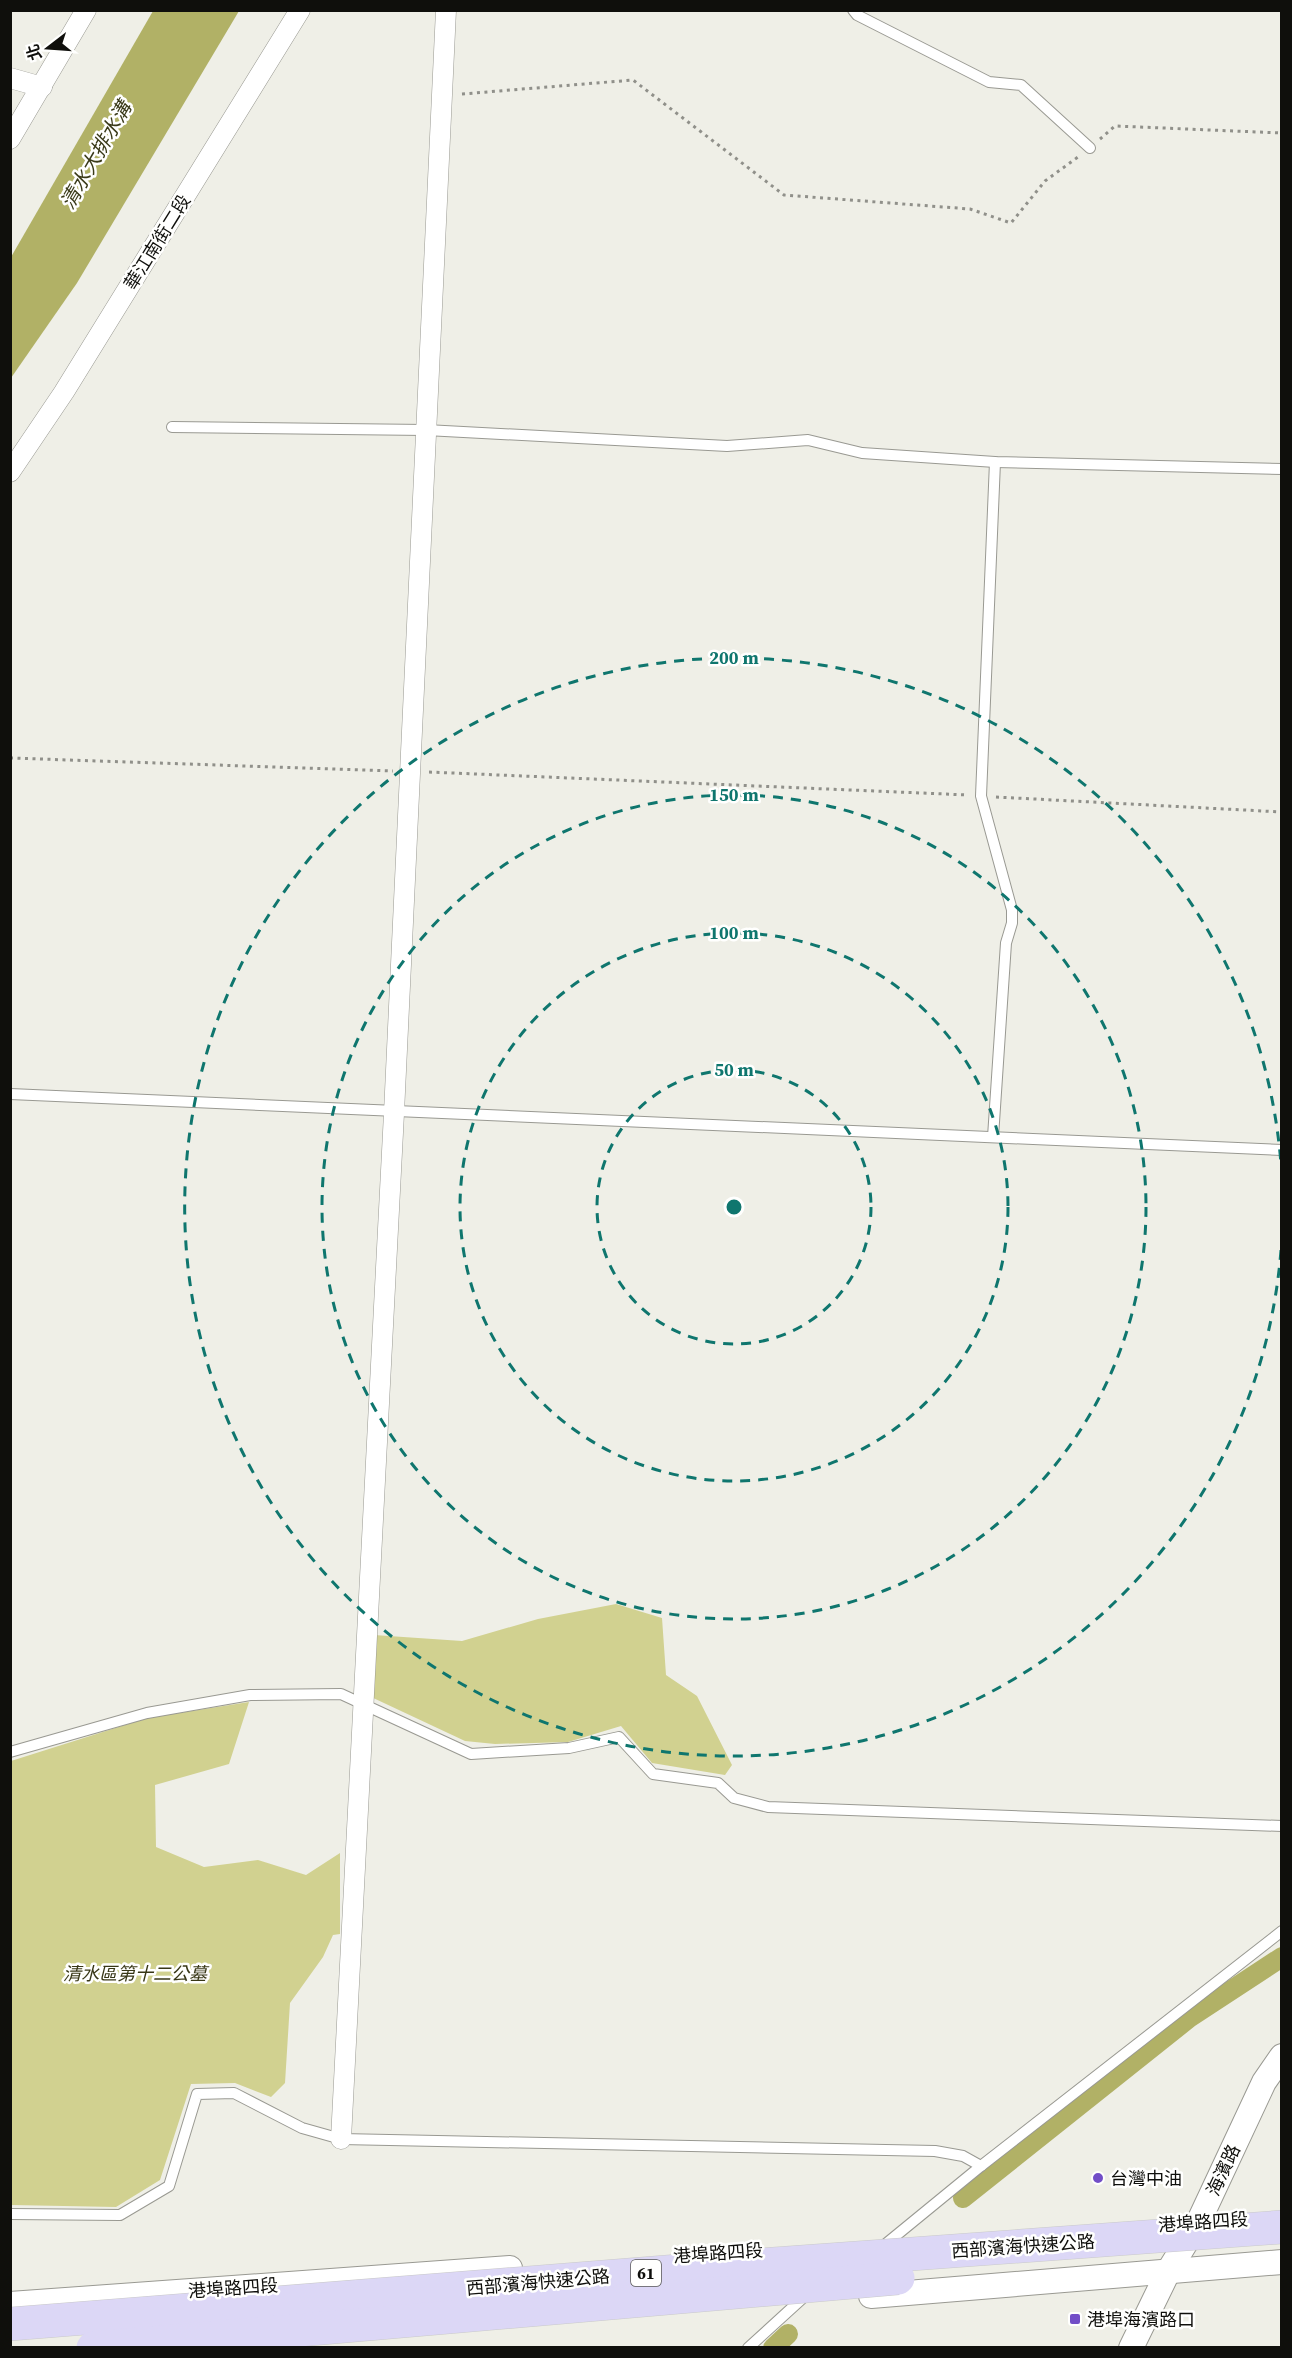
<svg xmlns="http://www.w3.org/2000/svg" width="1292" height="2358" font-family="'Source Serif 4','Noto Sans TC',serif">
<rect width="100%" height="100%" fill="#efefe7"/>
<g fill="#d1d190">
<polygon points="616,1604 662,1618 666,1675 697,1696 732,1765 725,1775 652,1763 621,1726 568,1742 495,1744 465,1741 369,1696 374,1635 462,1641 538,1619"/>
<polygon points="249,1702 229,1764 155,1785 156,1847 204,1867 258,1860 306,1875 340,1853 340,1934 333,1935 323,1957 290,2003 285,2083 271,2097 235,2083 191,2084 160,2180 116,2207 11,2205 11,1761 147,1718"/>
</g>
<polygon fill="#b1b166" points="153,11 239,11 77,283 11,378 11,257"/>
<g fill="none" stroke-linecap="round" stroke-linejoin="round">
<g stroke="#b1b166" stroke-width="20">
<polyline points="963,2198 1189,2018 1282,1957"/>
<polyline points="773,2348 788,2334"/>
</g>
<defs>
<g id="service">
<polyline points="853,10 857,15 989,82 1021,85 1090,148"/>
<polyline points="172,427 426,430 727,446 808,440 862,453 995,462 1282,469"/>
<polyline points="10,1094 1282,1150"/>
<polyline points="993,1137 1006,943 1012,923 1012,910 981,796 995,462"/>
<polyline points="10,1752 147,1713 250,1695 341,1694 471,1754 569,1748 619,1737 653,1774 718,1783 734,1798 768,1807 1282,1826"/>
<polyline points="10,2214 120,2215 169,2186 197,2094 234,2093 302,2128 341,2139 935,2151 963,2156 981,2166"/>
<polyline points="882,2247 981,2166 1282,1931"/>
<polyline points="748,2348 805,2296"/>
</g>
<g id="minor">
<polyline points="10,78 42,87"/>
<polyline points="10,139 86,10"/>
<polyline points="10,472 64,392 300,10"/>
<polyline points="341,2139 394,1113 446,10"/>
</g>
<g id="tertiary">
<polyline points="871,2296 1282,2262"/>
<polyline points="10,2304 510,2268"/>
<polyline points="1131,2348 1169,2270 1198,2223 1264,2082 1282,2056"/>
</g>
</defs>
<use href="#service" stroke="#999992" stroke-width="12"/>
<use href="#minor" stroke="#999992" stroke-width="21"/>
<use href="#tertiary" stroke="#999992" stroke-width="26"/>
<g stroke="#90908a" stroke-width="3" stroke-dasharray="3 4.5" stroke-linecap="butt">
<polyline points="462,94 633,80 784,195 970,209 1011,223 1045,181 1078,157"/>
<polyline points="1100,139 1115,126 1282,133"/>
<polyline points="10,758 393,771"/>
<polyline points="429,772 968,795"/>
<polyline points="996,797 1282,812"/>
</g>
<use href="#service" stroke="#fff" stroke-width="10"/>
<use href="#minor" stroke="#fff" stroke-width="20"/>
<use href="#tertiary" stroke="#fff" stroke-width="24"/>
<defs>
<g id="trunk-bridge">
<polyline points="10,2324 691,2270 1282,2227"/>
<polyline points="93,2348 898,2278"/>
</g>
</defs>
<use href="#trunk-bridge" stroke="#cacaca" stroke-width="34" stroke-linecap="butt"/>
<use href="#trunk-bridge" stroke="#dcd7f6" stroke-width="33"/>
</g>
<g fill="none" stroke="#0f766e" stroke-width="3" stroke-dasharray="10 8">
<circle cx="734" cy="1207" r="137"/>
<circle cx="734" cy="1207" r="274"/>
<circle cx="734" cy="1207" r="412"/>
<path d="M1281 1250A549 549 0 1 1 1281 1164"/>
</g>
<g fill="#724ec7" stroke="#fffffe" stroke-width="2">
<circle cx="1098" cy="2178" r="6"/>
<rect x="1069" y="2313" width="12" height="12" rx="3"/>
</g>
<g text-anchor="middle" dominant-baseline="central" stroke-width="5" stroke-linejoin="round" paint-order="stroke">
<rect fill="#fffffe" stroke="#575755" stroke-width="1.5" x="631" y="2260" width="30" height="26" rx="4.5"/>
<g font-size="16" font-weight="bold" fill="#0f0f0c">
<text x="646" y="2273">61</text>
</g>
<g font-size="18" fill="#0f0f0c" stroke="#fffffe">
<text transform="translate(157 242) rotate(-58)">華江南街二段</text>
<text transform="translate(1223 2170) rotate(-65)">海濱路</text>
<text transform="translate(1203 2222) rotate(-4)">港埠路四段</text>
<text transform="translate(1023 2246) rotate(-4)">西部濱海快速公路</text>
<text transform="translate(718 2253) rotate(-4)">港埠路四段</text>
<text transform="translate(538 2282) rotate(-5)">西部濱海快速公路</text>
<text transform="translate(233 2288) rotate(-4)">港埠路四段</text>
</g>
<g font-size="18" font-style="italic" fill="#383716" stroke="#fffffe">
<text x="135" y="1973">清水區第十二公墓</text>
</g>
<g font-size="18" fill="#0f0f0c" stroke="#fffffe" text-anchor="start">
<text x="1110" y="2178">台灣中油</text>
<text x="1087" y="2319">港埠海濱路口</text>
</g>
<g font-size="20" font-style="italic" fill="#3a3a19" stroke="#fffffe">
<text transform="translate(96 155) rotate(-60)">清水大排水溝</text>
</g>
</g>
<circle cx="734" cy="1207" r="9" fill="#0f766e" stroke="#fffffe" stroke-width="3"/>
<g font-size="18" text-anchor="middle" font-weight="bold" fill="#0f766e" stroke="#fffffe" stroke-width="5" stroke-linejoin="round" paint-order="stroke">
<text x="734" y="664">200 m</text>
<text x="734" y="801">150 m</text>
<text x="734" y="939">100 m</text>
<text x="734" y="1076">50 m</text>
</g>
<rect width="1292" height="2358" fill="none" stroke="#0f0f0c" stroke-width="24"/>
<g transform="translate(48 48) rotate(253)" stroke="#fffffe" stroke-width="4.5" paint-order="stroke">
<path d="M0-4.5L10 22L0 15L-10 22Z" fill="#0f0f0c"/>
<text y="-9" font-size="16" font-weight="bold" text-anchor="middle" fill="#0f0f0c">北</text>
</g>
</svg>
